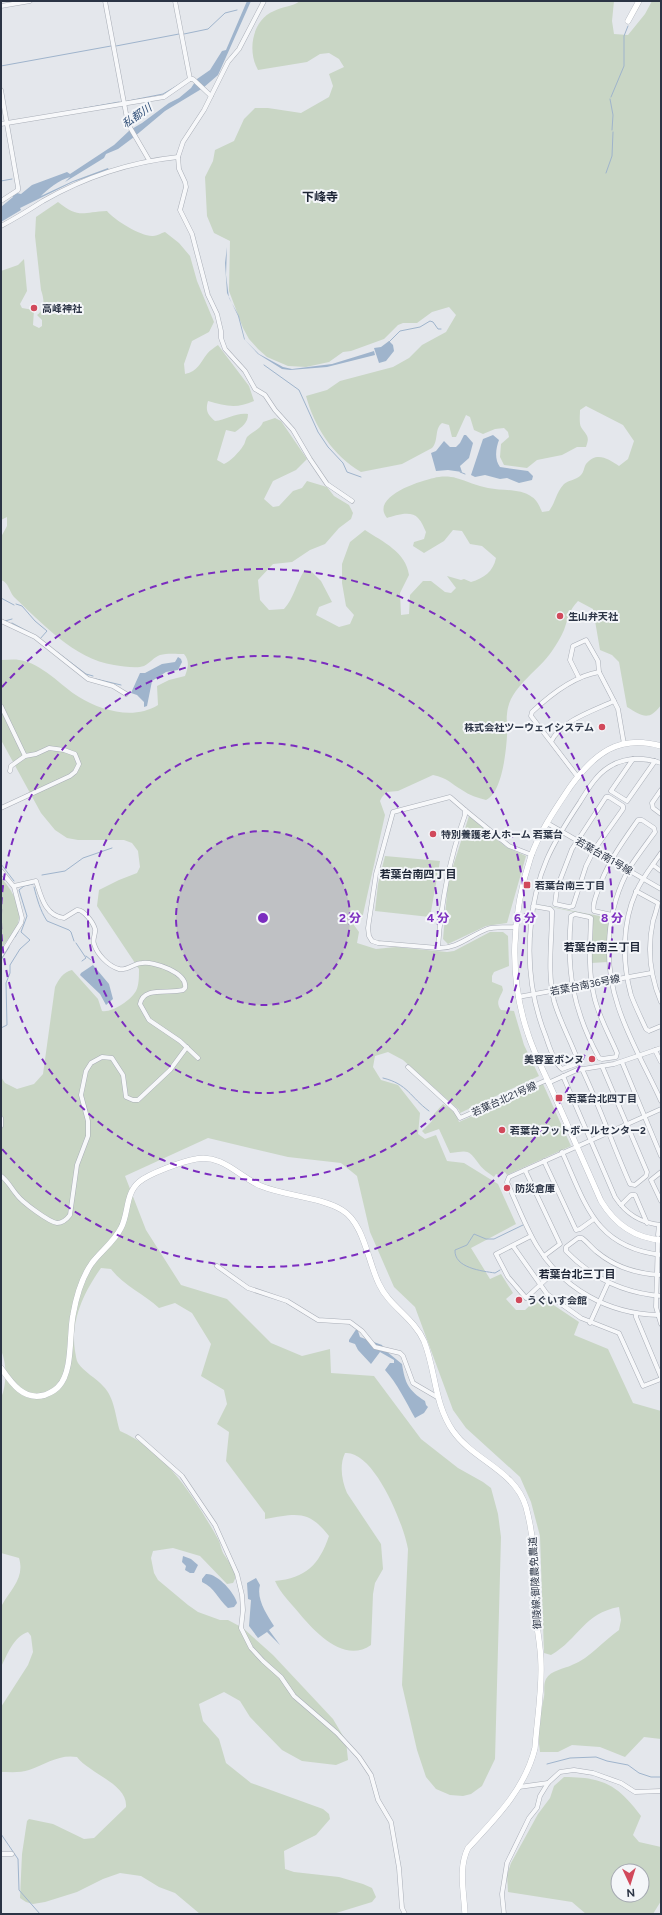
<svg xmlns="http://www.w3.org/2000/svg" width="662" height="1915" font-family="Figtree,'Noto Sans JP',sans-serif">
<rect width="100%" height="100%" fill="#e4e7ec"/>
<g fill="#c9d6c5" fill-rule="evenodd">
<path d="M300,1H614L612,21L614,34L628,35L645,14L652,1H661V705C649,721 643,717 627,707L619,662L612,655L600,650L593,609L578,601C569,610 568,619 564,630C561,637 556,645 552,651C538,672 509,687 507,714C506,721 508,729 507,736C506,752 502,793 486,800C478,798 469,795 462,790C450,783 448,778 433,775L398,791L387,792L382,797L380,801L385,815L362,919L352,917L351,921L359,932L357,943L376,949L396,947L447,952L454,951L490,932H503L508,936L509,966L494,972L492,976V982L502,986L503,990C500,998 495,1002 501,1010L514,1011L524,1045L539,1076L460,1113L459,1110L403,1060L388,1052L375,1056L373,1067L381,1080L398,1085L420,1113L418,1134L425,1139L436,1135L447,1161L464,1163L498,1184L516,1224L471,1248L490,1279L501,1274L513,1293L506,1299L516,1310H525L540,1296L579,1322L574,1335L608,1349L633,1403L661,1411V1739L644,1737L625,1757L600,1747L572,1745L558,1752H540C537,1733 540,1716 544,1697C545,1691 543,1685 546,1679C551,1670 564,1669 572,1665C590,1658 603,1641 619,1630L621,1620L619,1607C584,1613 579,1639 551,1655L544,1653L540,1536L531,1502L520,1477L466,1428L453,1410L415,1307L394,1287L370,1232L357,1176L341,1163L288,1157L208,1138L125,1176L146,1230L181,1285L227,1299L271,1343L302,1356L330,1349L331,1373L374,1376L421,1439L458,1468L483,1482L491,1488L498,1514L501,1537L495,1759L482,1786L471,1794L463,1796L450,1795L436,1789L426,1777L417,1750L402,1685L408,1549C404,1525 374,1450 345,1453C339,1466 342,1481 347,1493L381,1544L383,1569L375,1583L373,1594L371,1645C344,1664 315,1632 299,1613C290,1602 281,1594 275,1581C306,1578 319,1565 329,1536C308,1509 296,1514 265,1519V1513L226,1461L229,1432L217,1424L227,1404L224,1390L201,1376L211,1344L192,1313L175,1303L159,1308C144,1294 123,1285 111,1269L101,1268C84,1292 70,1321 75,1351C76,1355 76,1360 78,1363C84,1372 96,1378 103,1386C115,1398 115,1416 120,1431C165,1450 195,1498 218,1539C221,1544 221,1551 225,1556C230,1564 240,1573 233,1583L227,1584L200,1556L173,1548L153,1551L151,1558L154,1573L158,1580L188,1605L198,1612L220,1620H228L243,1628L273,1655L333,1719L346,1741L348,1760L336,1765L302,1761L282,1750L250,1717L240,1701L224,1692L199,1704L203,1721L219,1739L226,1763L251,1783L323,1809L329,1814L330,1819L316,1835L284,1851L285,1869L294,1872L339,1877L363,1884L372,1888L376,1897L372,1902L333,1914H200L175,1893L159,1887L141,1876L120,1873L103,1879L77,1892L45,1902L33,1904L26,1902L20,1898L22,1854L27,1821L29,1819L53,1824L84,1839L94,1838L126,1807C128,1784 90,1774 77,1757C59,1754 46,1764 29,1770C21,1773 10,1772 1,1772V1707L28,1665L33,1652L31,1636L28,1632C14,1636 7,1655 1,1667C1,1656 0,1613 2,1605C11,1589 25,1578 19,1558L1,1553V1398C7,1384 7,1364 1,1350V1077L5,1083L17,1089L34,1084L43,1074L55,987C59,979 63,972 72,970L98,999L102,1011C112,1013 131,1000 136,991C139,985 139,977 139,969L97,906L99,890L119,880L137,873L140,867L138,851L132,843L124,840H78L67,838L55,830L41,813L1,740V660C7,660 14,659 19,660C42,663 61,686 79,697C102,711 134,720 158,705L157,686L169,680L185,676C188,668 190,661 184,654C177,654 167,653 160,655C154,657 150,663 144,666C136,669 123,666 114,665C74,659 42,623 14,597C9,591 9,583 1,580V537L7,526V517L1,520V271L18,265L24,259L27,291L20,304L22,308L34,310L33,325L39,328L42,326V320L37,315C46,309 44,299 41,290L35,236L36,217L58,202C79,219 82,212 107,211C114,220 142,237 153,236C157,236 161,233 165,232L179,243L190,256L197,281L214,322L209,332L192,341L184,364L185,374C198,371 200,363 207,354C210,350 214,348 218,345L249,386L254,401C236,409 226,406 208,401C205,411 208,415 215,421C226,420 237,412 248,414C248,423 242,427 235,432L226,430L217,460L224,464C230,462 240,451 243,446C245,444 245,440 247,437C253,431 260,430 263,422L275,418L281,421L307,459L296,470L273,481L264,499L273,507L279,506L293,491L302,488L307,481L327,487L334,496L349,505L353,513L351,519L339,528L325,544L310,550L292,562L273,564L258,580L260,600L269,610L284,609C294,598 296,584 304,571L310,570L321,581L332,602L319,607L316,615L339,627L350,624L354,615L346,606L342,583V564L350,542L365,530C383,542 406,552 409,575L400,593L401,615L409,614L410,595L423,581H431L445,592L451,593L456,588L447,576L461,580L464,579L471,582C484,578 493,572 496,558L482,546L470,544L462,531L453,530L444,541L424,553L413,546L414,542L424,539L426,532C424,528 422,522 418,518C412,510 395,515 387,518C370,497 419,481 434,478C440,476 450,476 456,478C467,481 477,486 488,488C502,491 520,488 532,497C537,500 540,507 542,512L549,511C556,502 555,494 564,484C569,480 576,480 581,475C584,472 584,467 586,464C597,451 608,459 619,466L628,459L634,441L623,425L586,406L580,410C580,415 579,423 581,427C587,436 590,436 586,447H577L562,455L537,460L527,468L504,465L500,457L501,444L509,437L508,432L504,428L495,429L483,434L474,430L470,417L466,415L456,437H452L449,425L442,423C434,429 439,441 432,448L402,464L361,472C333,456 314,426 306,396L327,390L340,381L393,367L409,358L422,345L446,332L456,315L449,307L432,312L417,323H403L398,325L384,339L351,351L343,352L329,362L306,367L288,366L267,357L258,349L249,339L243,328L229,291L230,241L214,233L207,216L205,177L213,161L215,150L234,141L244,119L255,108H268L301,113L329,97L333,86L329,74L344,67L339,59L329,53L320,54L307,62L258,70C247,51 252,20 274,11C283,6 292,7 300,1Z"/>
<polygon points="469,816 506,847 526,856 507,923 486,926 448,944 443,939 448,882"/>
<polygon points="385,856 440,861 430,917 375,911 378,884"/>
<path d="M1,878C11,888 23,908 18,923C16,931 6,941 1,949Z"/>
<polygon points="537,904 610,918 608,962 591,963 591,934 593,916"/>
<path d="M543,1084L571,1146L507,1175L505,1172L498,1175L496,1174L494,1177C489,1173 482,1169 479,1164C468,1148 467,1151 450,1153L439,1129L425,1134L422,1131L432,1121L434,1114L443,1104L455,1112L459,1122Z"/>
<path d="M564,1777C603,1777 618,1785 641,1816L633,1835L639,1842L661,1847V1901L653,1914H586L572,1902L508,1892L507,1875L511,1863L538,1814L550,1798L554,1786ZM618,1871H642V1895H618Z"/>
</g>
<g fill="#9fb4cc">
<path d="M247,1H251L218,75L203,88L165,111L134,137L118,149L106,154L104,158L65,182L70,177C59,180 48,189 41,196L73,181L108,168L109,170L73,182L20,208L21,210L1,222V207L13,197L12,195L17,193L21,194L32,185L67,172L70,174L114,145L130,130L142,123L169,103L179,98L191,88L197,79L210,70L222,51L226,50Z"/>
<polygon points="227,247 226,275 229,298 239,316 245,340 259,354 283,367 292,369 332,364 374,351 375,355 327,367 290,370 282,369 258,354 244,339 238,316 227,293 225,263"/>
<polygon points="389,341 393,345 394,351 386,361 379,363 374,348 381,347"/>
<polygon points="464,435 466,435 473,443 469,458 460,466 462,472 448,470 436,471 431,453 436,451 444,441 450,447 456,447 460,443"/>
<path d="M493,435L499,440C496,448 494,459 500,467L528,471L533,476L532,480L519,483L507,478L500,479L485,475L475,477L471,475L483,439Z"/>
<polygon points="178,657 181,659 182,662 178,670 166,672 152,681 147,706 144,707 144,702 137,695 131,693 140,673 145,673 162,664 175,662"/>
<polygon points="93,965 109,984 113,999 106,1005 100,994 80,975 81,973"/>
<path d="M357,1328L360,1337L382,1345L386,1351L402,1364C405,1383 408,1390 425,1401L426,1405L428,1407L424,1413L415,1418C406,1402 397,1383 385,1370L390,1363H394V1360L380,1352L371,1364L358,1350L355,1344L349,1342V1340Z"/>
<polygon points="183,1556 191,1559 198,1565 194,1573 190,1573 185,1570 186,1566 182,1562"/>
<path d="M206,1574C217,1573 235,1593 237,1603L234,1607L228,1608C218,1599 215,1588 202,1582V1579Z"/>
<path d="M256,1578L260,1585C256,1599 267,1615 274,1626L269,1630L280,1645L267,1632L258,1638L249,1626L251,1600L248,1599L247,1583Z"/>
</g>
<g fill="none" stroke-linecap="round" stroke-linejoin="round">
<g stroke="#9fb4cc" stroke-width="1">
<polyline points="184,34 208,29 225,13 237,10"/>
<polyline points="116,46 179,34"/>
<polyline points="1,66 111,46"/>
<polyline points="611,97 624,66 624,36 628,26"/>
<polyline points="610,99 613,115 612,130"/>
<polyline points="128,101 163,94 180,84"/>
<polyline points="69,111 119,102"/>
<polyline points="606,173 612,156 613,132"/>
<polyline points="1,181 12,179"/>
<polyline points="389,342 400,331 420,327 430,321 433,322 438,329 441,329"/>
<polyline points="264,365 299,390 318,432 328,447 343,463 347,472 361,477"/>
<polyline points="460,472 465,474"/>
<polyline points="1,598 14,605"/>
<polyline points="16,604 22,606 35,621 47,631 40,639"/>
<polyline points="5,621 12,619"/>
<polyline points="12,623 38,637"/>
<polyline points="57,652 86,674 93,676"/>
<polyline points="96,679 121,685"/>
<polyline points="1,864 14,881"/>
<polyline points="42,875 65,871 83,858 112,848"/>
<path d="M34,887C37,899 40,910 47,921L69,930L71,932L74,941"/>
<polyline points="15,937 18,932"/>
<polyline points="76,943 86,958 82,961"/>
<polyline points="86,956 91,960"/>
<polyline points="1,960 9,947"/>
<polyline points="1,1028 7,1025 6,983 10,973 10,965 20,949 30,940 21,932 27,916 19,890 24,886 33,884"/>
<path d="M383,1078C408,1084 410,1097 429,1111"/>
<path d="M500,1270L495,1273C482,1271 454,1268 455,1250L467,1245L474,1234L486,1239H494L523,1225"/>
<polyline points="547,1764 570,1758 596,1757 607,1761 628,1765 639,1773 651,1777 661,1777"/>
<polyline points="1,1834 18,1859 19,1890 40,1914"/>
</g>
<defs>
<g id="street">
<polyline points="105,1 128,124 149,160"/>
<polyline points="175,1 190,79"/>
<polyline points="264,1 239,49 228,62 204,110 183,142 178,157 179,169 185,182 186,187 180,210 192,234 208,295 217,314 221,331 221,338 225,349 245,371 255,389 265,395 275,410 293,430 310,459 327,484 352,501"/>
<polyline points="1,6 30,1"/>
<polyline points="190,79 193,79 211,96"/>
<polyline points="1,90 18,187 18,190 1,201"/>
<polyline points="1,124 164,97 190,79"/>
<path d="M1,226C16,218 29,210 43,201C85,177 130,162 178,157"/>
<polyline points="1,621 35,637 88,679 113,686 126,694"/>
<polyline points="579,678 570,660 573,646 586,640 598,661 599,672"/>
<polyline points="614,701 618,709 624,744"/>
<polyline points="1,706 25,756"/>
<path d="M551,742L531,716L532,712C550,695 574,676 599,672L614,701C595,710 560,721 551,742L577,776"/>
<polyline points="633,759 611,791 627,801 655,761"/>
<polyline points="661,790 652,803 653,808 661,814"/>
<polygon points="606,797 609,797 623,806 623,809 594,850 586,866 573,906 569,907 555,904 557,888 572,849"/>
<polyline points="1,808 70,776 75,772 79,764 75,754 64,750 49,748 36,754 25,756 11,766 10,771"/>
<polyline points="465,810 509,846 532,855"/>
<polyline points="547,823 661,889"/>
<path d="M661,853C653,865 642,878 636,892C622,923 622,962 631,995C635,1006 641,1018 646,1029L649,1031L661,1026"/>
<polyline points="653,865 661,871"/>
<polyline points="1,871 14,887 22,918 21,923 1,955"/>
<path d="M14,886L36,881C41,896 45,916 64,918L77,910C83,909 93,922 95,929C96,934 92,939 94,944C97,954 108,966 119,969C127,971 134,963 142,963C154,961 188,973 185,988L183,990C169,994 143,986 140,1004L149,1020L180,1041L198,1058"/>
<path d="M636,891L658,903C657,909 655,915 653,921C647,949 650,976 661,1002"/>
<path d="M533,906L550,909L552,911C552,941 547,971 554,1001C560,1022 571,1041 578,1061L576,1064L562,1069C554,1063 549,1046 546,1037C532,1002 527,962 531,924C536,872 552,844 580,802C588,789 596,775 609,767C625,757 643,757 661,763"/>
<path d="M575,914L589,917L591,918C590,945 588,970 594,996C598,1015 609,1034 617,1053L616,1057L602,1059L599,1058C573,1010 566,971 571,916Z"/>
<path d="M612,915L594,911C592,906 595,899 597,893C606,865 621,844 638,820H642L654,828L655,832C647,843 638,855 630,867C606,909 603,961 618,1006C628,1038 647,1070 661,1101"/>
<path d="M438,948C441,900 449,860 465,815V810L450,797L393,812L376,874L368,928L369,936L372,941L378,943L438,948C457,949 469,936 487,929C495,926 506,928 515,927"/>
<polyline points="518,997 651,973"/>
<polyline points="655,1050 661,1062"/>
<polyline points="622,1062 661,1156"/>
<polyline points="408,1067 455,1110 460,1118 547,1080"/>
<path d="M582,1069C600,1107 613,1146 630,1184L635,1185L646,1176L647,1172L602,1066"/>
<path d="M563,1076L615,1197C626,1214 640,1223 661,1225"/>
<polyline points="548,1083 577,1070 614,1064 661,1048"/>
<polyline points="1,1118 1,1126"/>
<path d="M562,1152C586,1205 595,1247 661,1255"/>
<polyline points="544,1161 576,1230 580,1229 594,1219"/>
<polyline points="525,1170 560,1244 544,1256"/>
<polyline points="661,1172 651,1180 661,1201"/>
<path d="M1,1176C8,1181 11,1188 17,1195C22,1202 49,1222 57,1223C63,1223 67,1219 70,1215L77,1165L88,1136V1121L81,1095L86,1071L91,1063L102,1057L112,1058L123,1075L126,1097L133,1100H138L170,1070L187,1047"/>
<polyline points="621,1205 631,1195 635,1195 647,1223"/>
<polyline points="658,1235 659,1225"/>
<polyline points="531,1236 496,1254 508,1277 526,1298 555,1271"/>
<polyline points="658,1239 656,1307 661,1324"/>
<polyline points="513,1246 547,1294 581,1318 619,1333 643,1386 661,1379"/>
<polyline points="217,1266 248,1288 287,1301 318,1320 350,1322 362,1331 375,1347 400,1353 403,1356 413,1383 437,1397"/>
<path d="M661,1275C639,1274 615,1267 597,1252C592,1248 587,1242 582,1238H578L566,1247V1251C592,1278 623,1293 661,1296"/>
<polyline points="636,1314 636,1317 661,1377"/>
<path d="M658,1315C609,1314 563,1289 537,1246C525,1226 517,1204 507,1182L509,1177L661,1109"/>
<polyline points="590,1323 608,1283"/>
<polyline points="138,1437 182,1476 215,1525 237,1574 242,1595 243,1610 241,1628 251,1648 263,1661 281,1677 294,1696 337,1733 359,1757 371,1775 378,1800 391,1822 399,1868 402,1908 405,1914"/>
<polyline points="519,1787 548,1783"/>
<polyline points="1,1854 12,1854"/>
<polyline points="504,1914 502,1894 507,1863 529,1818 537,1808 540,1796 548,1783 560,1772 574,1770 593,1773 621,1783 635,1792 661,1791"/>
</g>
<g id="secondary">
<polyline points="628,21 639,1"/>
<path d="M661,746C618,734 594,754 570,787C556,808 540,831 531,856C512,913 508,976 528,1034C534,1053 544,1072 552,1090C568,1127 585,1164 601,1201C615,1224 634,1238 661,1240"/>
<path d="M1,1368C12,1384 24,1401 45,1395C50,1393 56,1390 59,1386C73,1371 69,1335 73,1315C76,1298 82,1277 92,1263C101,1251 114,1242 121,1228C129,1213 125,1194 139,1182C148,1174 183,1161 196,1159C223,1154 239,1177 261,1186C285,1196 321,1197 342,1210C364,1223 368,1262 379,1284C389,1306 414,1318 424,1341C436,1371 434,1404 453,1431C474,1461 515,1470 526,1507C536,1544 534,1571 535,1608C536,1626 541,1645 541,1664C542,1692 537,1720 535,1748C525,1789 496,1818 468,1848C458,1868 464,1892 465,1914"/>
</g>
</defs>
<use href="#street" stroke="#a9aeb7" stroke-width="5"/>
<use href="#secondary" stroke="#a9aeb7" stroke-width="6"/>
<use href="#street" stroke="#f7f8fa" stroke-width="4"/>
<use href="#secondary" stroke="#fff" stroke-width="5.5"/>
</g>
<circle cx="263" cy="918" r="87" fill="#7b2cbf" fill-opacity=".12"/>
<g fill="none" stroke="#7b2cbf" stroke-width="2" stroke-dasharray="7 5">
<circle cx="263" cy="918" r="87"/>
<circle cx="263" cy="918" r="175"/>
<path d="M1 916A262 262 0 1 1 1 920"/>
<path d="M2 687A349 349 0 1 1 2 1149"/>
</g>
<g fill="#d1495b" stroke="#f4f6f9" stroke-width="1.5">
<circle cx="34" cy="308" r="4"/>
<circle cx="560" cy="616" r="4"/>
<circle cx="602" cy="727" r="4"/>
<circle cx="433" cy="834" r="4"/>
<rect x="523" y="881" width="8" height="8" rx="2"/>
<circle cx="592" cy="1059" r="4"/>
<rect x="555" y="1094" width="8" height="8" rx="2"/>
<circle cx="502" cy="1130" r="4"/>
<circle cx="507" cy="1188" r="4"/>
<circle cx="519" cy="1300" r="4"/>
</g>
<g text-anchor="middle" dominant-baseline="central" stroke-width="4" stroke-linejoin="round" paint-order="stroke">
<g font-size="10" font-weight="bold" fill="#2b3445" stroke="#f4f6f9" text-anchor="start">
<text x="42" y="308">高峰神社</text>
<text x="568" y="616">生山弁天社</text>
<text x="594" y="727" text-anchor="end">株式会社ツーウェイシステム</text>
<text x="441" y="834">特別養護老人ホーム 若葉台</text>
<text x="535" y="885">若葉台南三丁目</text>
<text x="584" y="1059" text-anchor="end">美容室ボンヌ</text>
<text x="567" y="1098">若葉台北四丁目</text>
<text x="510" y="1130">若葉台フットボールセンター2</text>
<text x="515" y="1188">防災倉庫</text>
<text x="527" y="1300">うぐいす会館</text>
</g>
<g font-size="10" fill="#2b3445" stroke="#f4f6f9">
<text transform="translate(604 856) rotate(30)">若葉台南1号線</text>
<text transform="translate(585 985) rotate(-11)">若葉台南36号線</text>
<text transform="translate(504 1099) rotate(-24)">若葉台北21号線</text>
<text transform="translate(535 1583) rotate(-93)">御陵線;御陵農免農道</text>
</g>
<g font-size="11" font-style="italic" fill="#34527a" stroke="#f4f6f9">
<text transform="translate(137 116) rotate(-35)">私都川</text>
</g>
<g font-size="11" font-weight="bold" fill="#1d2536" stroke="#f4f6f9">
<text x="418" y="874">若葉台南四丁目</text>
<text x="602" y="947">若葉台南三丁目</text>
<text x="577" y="1274">若葉台北三丁目</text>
</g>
<g font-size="12" font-weight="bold" fill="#1d2536" stroke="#f4f6f9">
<text x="320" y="197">下峰寺</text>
</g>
</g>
<circle cx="263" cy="918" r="6" fill="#7b2cbf" stroke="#f4f6f9" stroke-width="2"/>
<g font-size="12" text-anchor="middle" font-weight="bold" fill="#7b2cbf" stroke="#f4f6f9" stroke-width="4" stroke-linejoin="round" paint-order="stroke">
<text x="350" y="922">2 分</text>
<text x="438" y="922">4 分</text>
<text x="525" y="922">6 分</text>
<text x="612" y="922">8 分</text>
</g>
<rect width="662" height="1915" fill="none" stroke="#2b3445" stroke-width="4"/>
<g transform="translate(630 1883) rotate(176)"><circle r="19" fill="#f4f6f9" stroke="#a4a8b1"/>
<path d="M0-3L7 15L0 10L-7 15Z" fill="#d1495b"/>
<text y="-6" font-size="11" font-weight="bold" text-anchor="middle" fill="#2b3445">N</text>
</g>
</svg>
